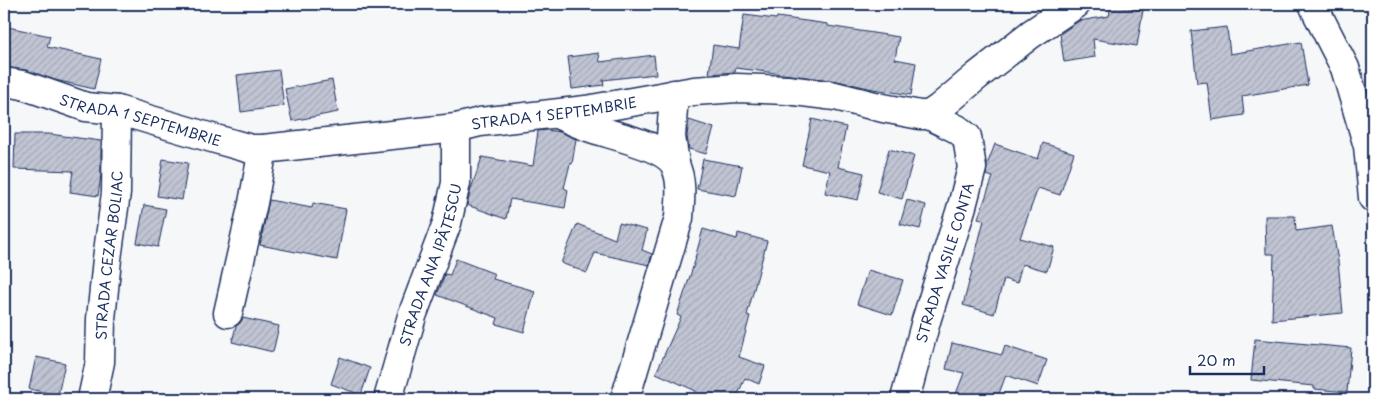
<svg xmlns="http://www.w3.org/2000/svg" width="1377" height="403" font-family="'Playpen Sans',sans-serif">
<defs>
<pattern id="building-hatch" width="6" height="6" patternUnits="userSpaceOnUse" patternTransform="scale(1.25)"><rect width="6" height="6" fill="#c0c4d3"/><path d="M-1 1l2-2M0 6l6-6M5 7l2-2" fill="none" stroke="#a4a9b8"/></pattern>
</defs>
<rect width="100%" height="100%" fill="#f6f7f9"/>
<filter id="ink" filterUnits="userSpaceOnUse"><feTurbulence type="fractalNoise" baseFrequency=".02" numOctaves="2"/><feDisplacementMap in="SourceGraphic" scale="10" xChannelSelector="R" yChannelSelector="G"/><feConvolveMatrix kernelMatrix="1 2 1 2 8 2 1 2 1" color-interpolation-filters="sRGB"/></filter>
<g filter="url(#ink)">
<g fill="url(#building-hatch)" stroke="#1b2f5e">
<polygon points="1111,5 1143,10 1137,46 1093,39 1095,57 1064,62 1060,34 1079,21 1109,16"/>
<polygon points="744,15 776,19 777,17 828,24 828,26 899,37 895,59 916,63 911,95 873,89 837,81 736,68 735,72 709,74 713,45 739,49"/>
<polygon points="8,27 50,36 47,47 101,59 94,89 55,80 26,70 4,67 4,45"/>
<polygon points="1227,27 1230,54 1301,42 1308,85 1242,96 1244,115 1212,120 1207,82 1197,83 1191,31"/>
<polygon points="599,53 600,62 654,55 656,74 603,80 604,85 572,89 568,57"/>
<polygon points="279,70 284,106 241,112 237,75"/>
<polygon points="332,80 338,112 292,121 285,89"/>
<polygon points="812,119 846,127 838,167 864,173 858,200 825,193 830,171 802,165"/>
<polygon points="689,120 714,128 706,154 689,149 687,136"/>
<polygon points="547,130 560,132 576,139 572,164 570,164 564,188 568,190 565,208 510,199 506,219 467,205 471,189 482,157 533,166 538,131"/>
<polygon points="15,134 49,134 101,141 101,175 98,196 70,192 73,171 14,169"/>
<polygon points="1043,143 1074,153 1060,195 1038,188 1020,238 1054,247 1047,271 1022,264 1017,283 1004,279 994,314 963,305 972,271 971,271 984,220 978,218 993,177 986,175 987,165 995,144 1038,159"/>
<polygon points="889,149 914,156 902,199 877,192"/>
<polygon points="163,159 188,163 182,200 157,196"/>
<polygon points="703,159 742,166 736,196 697,189"/>
<polygon points="269,200 312,208 313,203 346,209 337,260 260,245"/>
<polygon points="907,200 926,205 920,229 900,224"/>
<polygon points="144,205 166,209 158,247 137,243"/>
<polygon points="1265,216 1295,216 1296,231 1332,226 1338,261 1343,313 1272,320 1274,254 1266,254"/>
<polygon points="619,223 647,230 642,250 652,254 649,265 595,253 587,273 561,263 577,224 615,239"/>
<polygon points="703,229 737,239 738,233 767,241 747,315 750,316 739,357 765,366 759,384 745,378 736,399 693,399 696,391 656,373 681,317 677,315 696,258 695,258"/>
<polygon points="456,259 495,274 493,279 535,291 524,332 496,324 498,318 437,295 445,274 450,275"/>
<polygon points="868,270 903,280 892,315 857,304"/>
<polygon points="243,318 279,326 273,352 232,342 236,326 240,323"/>
<polygon points="1255,339 1351,348 1347,392 1314,389 1314,386 1251,380"/>
<polygon points="952,343 1002,355 1005,346 1047,360 1038,386 1006,375 997,399 954,399 964,373 946,369"/>
<polygon points="36,357 65,363 58,395 29,389"/>
<polygon points="340,357 370,368 361,395 331,384"/>
</g>
<g fill="none" stroke-linecap="round" stroke-linejoin="round">
<defs>
<g id="minor">
<polyline points="1313,4 1317,13 1345,68 1368,146 1373,198"/>
<path id="s1" d="M4,82L23,85L86,107L117,110L212,138L251,149H263L456,128L480,122L586,110L694,91L737,88L787,90L835,96L883,108L920,115H929L938,109L977,76L1031,34L1076,4"/>
<polyline points="674,94 671,137 675,163"/>
<path d="M557,114C567,118 578,124 588,127C609,135 665,145 675,165C683,181 680,201 679,218L625,399"/>
<polyline points="228,313 253,203 263,149"/>
<path id="s2" d="M92,399L100,362L101,319L107,259L116,193L117,110"/>
<path id="s3" d="M388,399L412,316L447,223L456,183V128"/>
<path id="s4" d="M905,399L926,321L962,206L972,168L967,137L957,129L929,115"/>
</g>
</defs>
<use href="#minor" stroke="#1b2f5e" stroke-width="31"/>
<use href="#minor" stroke="#fff" stroke-width="28"/>
</g>
</g>
<g text-anchor="middle" dominant-baseline="central" stroke-width="4.5" stroke-linejoin="round" paint-order="stroke">
<g font-size="14" fill="#1b2f5e" stroke="#fff">
<text stroke="none"><textPath href="#s1" startOffset="562">STRADA 1 SEPTEMBRIE</textPath></text>
<text stroke="none"><textPath href="#s1" startOffset="142">STRADA 1 SEPTEMBRIE</textPath></text>
<text stroke="none"><textPath href="#s2" startOffset="145">STRADA CEZAR BOLIAC</textPath></text>
<text stroke="none"><textPath href="#s4" startOffset="142">STRADA VASILE CONTA</textPath></text>
<text stroke="none"><textPath href="#s3" startOffset="141">STRADA ANA IPĂTESCU</textPath></text>
</g>
</g>
<rect width="1377" height="403" fill="none" stroke="#fff" stroke-width="20"/>
<rect x="10" y="10" width="1357" height="383" fill="none" stroke="#1b2f5e" stroke-width="2" filter="url(#ink)"/>
<path d="M1190 366v8h74v-8" fill="none" stroke="#1b2f5e" stroke-width="2.5"/>
<text x="1197" y="366" font-size="15" fill="#1b2f5e" stroke="#ffffff" stroke-width="4" paint-order="stroke">20 m</text>
</svg>
